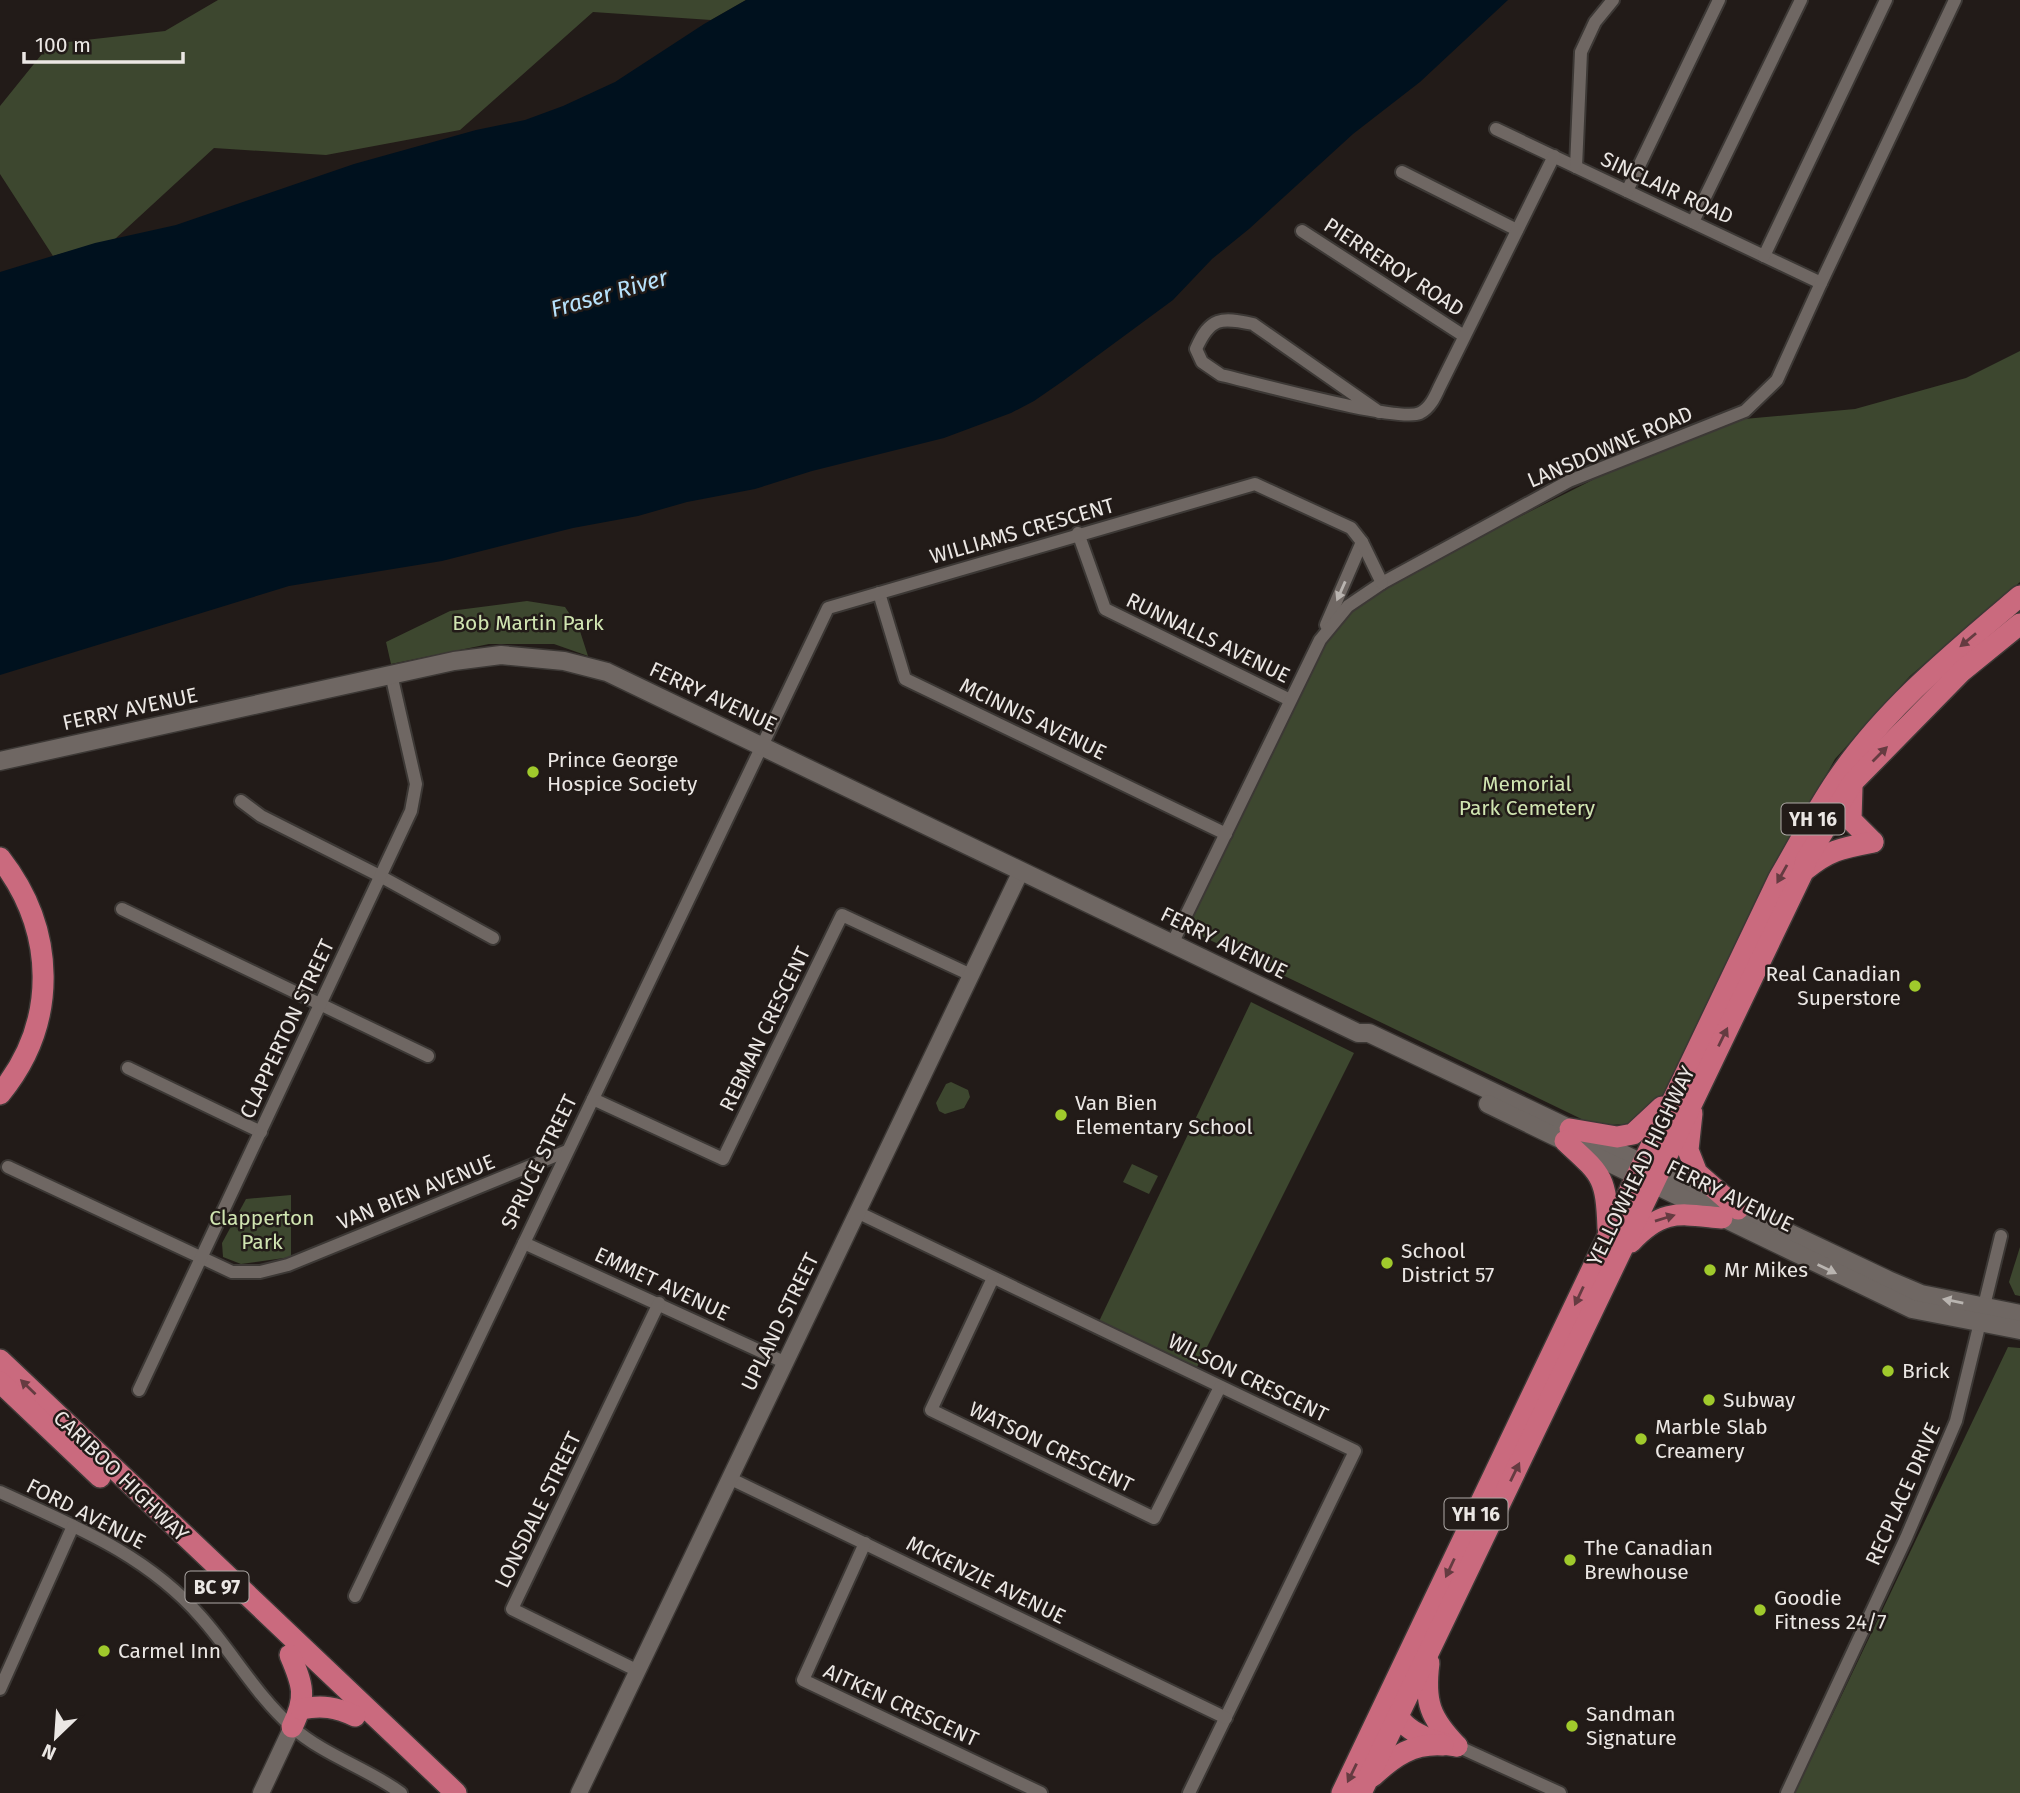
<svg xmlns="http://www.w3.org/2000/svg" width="2020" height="1793" font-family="'Fira Sans',sans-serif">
<rect width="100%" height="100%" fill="#221b18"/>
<g fill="#3d472f">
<polygon points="218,0 746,0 711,20 593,12 460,130 326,155 214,148 115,239 53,256 0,174 0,106 50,44 165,31"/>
<polygon points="2020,351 2020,582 1910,676 1835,759 1764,887 1669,1089 1644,1118 1625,1124 1596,1126 1183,927 1317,640 1390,582 1644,454 1733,420 1855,409 1966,378"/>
<polygon points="527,601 565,607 579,628 588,656 554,644 489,644 391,664 386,642 450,611"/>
<polygon points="1251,1002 1354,1053 1191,1379 1093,1334"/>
<polygon points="951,1082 968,1090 970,1097 964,1108 945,1114 939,1111 936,1103 946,1084"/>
<polygon points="1132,1164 1158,1176 1149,1194 1123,1182"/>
<polygon points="291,1195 291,1257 241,1264 223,1257 222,1243 246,1199"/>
<polygon points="2020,1247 2020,1296 2015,1295 2009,1282"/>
<polygon points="2008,1347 2020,1348 2020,1793 1795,1793"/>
</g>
<polygon fill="#00111e" points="746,0 1508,0 1420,82 1353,134 1249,229 1212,259 1173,300 1063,381 1034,401 1011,413 944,438 812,471 755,489 687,502 638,516 573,528 442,561 289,586 0,675 0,272 95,243 176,225 354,164 476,130 525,120 563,106 615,82 704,24"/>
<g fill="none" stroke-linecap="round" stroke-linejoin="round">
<defs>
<g id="minor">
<polyline points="1496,129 1821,283"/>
<polyline points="1576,167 1581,52 1595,22 1613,0"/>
<polyline points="1402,172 1517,230"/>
<polyline points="1627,191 1719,0"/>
<polyline points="1693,222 1801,0"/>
<polyline points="1302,231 1464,336"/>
<polyline points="1764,256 1886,0"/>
<path d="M1379,412L1253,324C1221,317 1210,317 1196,349L1202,362L1221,375C1253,382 1398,423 1420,413C1430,408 1435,397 1439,388L1554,156"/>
<polyline points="1078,533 1105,609 1290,700"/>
<polyline points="879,593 905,679 1226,834"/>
<polyline points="1326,625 1362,542"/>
<polyline points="241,801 261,816 380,876 493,938"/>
<polyline points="122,909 428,1056"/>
<polyline points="1172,944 1320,640 1348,606 1382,583 1569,481 1745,411 1777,380 1821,283 1955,0"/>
<polyline points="128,1068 261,1132"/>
<polyline points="593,1099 723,1159 842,915 971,975"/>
<polyline points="8,1167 232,1272 260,1272 288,1265 567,1151"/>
<polyline points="857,1212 1355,1451 1189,1793"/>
<polyline points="524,1243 784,1362"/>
<polyline points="993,1278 931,1410 1154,1518 1220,1387"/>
<polyline points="139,1390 411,811 416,784 391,674"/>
<polyline points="729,1478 1226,1718"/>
<path d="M0,1492C74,1526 146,1554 201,1617C233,1653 256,1695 292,1727C325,1756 367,1768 401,1793"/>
<polyline points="865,1543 803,1680 1041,1793"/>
<polyline points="355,1596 828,608 1255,484 1351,528 1362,542 1382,583"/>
<polyline points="636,1670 512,1609 659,1303"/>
<polyline points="0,1689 73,1526"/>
<polyline points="1457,1746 1560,1793"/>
<polyline points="1787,1793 1906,1538 1956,1421 2001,1236"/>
</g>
<g id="tertiary">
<polyline points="261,1793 292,1727"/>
<polyline points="579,1793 1021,871"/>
</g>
<g id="secondary">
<polyline points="0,761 454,661 501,655 564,661 607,672 1358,1033 1369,1033 1888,1280 1921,1294 2020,1314"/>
<polyline points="1488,1104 1912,1309 2020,1330"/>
</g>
<g id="trunk">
<polyline points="1852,787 1851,820 1873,842"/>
<path d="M0,858C56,930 59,1022 0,1094"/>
<path d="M1805,870C1829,850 1842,848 1873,842"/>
<polyline points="1692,1113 1688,1150 1697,1173 1738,1209"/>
<polyline points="1570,1129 1617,1137 1633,1134 1662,1107"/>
<path d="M1565,1141C1602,1175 1606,1176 1608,1228"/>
<path d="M1631,1242C1663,1208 1679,1214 1722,1218"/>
<polyline points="0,1360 456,1793"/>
<polyline points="0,1382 100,1477"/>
<path d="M290,1655C303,1685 307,1697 292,1727"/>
<path d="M1429,1663C1424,1702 1430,1718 1457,1746"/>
<path d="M1395,1703C1394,1729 1435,1744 1457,1746"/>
<path d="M301,1709C322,1705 336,1707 355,1716"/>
<path d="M1373,1776C1394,1756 1413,1743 1443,1745"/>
<path d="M1342,1793L1779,878C1798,846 1815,812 1836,781C1884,709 1954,652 2020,596"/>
<polyline points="1361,1793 1803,872 1806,860 1853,782 1962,671 2020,624"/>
</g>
</defs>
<use href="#minor" stroke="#3c3835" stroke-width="16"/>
<use href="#tertiary" stroke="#3c3835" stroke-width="19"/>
<use href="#secondary" stroke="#3c3835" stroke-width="21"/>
<use href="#trunk" stroke="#3c3835" stroke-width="24"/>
<use href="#minor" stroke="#6f6763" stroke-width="12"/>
<use href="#tertiary" stroke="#6f6763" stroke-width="16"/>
<use href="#secondary" stroke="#6f6763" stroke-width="18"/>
<use href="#trunk" stroke="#ca6a7e" stroke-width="21"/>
</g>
<defs><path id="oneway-solid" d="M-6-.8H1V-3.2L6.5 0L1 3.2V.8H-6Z" transform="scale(1.75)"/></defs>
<g fill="#b9b4b0">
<use href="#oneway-solid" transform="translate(1341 591) rotate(114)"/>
<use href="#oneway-solid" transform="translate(1827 1269) rotate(26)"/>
<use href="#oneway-solid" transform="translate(1953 1301) rotate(-169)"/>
</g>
<g fill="#653b41">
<use href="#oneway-solid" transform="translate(1968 640) rotate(140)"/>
<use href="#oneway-solid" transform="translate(1880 754) rotate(-45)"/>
<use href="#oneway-solid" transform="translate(1782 874) rotate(119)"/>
<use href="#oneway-solid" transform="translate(1723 1037) rotate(-64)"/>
<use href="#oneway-solid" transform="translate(1665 1218) rotate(-17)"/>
<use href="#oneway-solid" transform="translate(1579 1296) rotate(115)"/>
<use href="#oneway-solid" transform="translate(28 1387) rotate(-136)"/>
<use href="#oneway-solid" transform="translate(1515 1472) rotate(-64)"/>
<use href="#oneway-solid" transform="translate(1450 1568) rotate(115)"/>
<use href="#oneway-solid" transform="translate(1352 1773) rotate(116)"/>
</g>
<g fill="#a0ca2c" stroke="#221b18" stroke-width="2.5">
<circle cx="533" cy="772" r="7"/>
<circle cx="1915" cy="986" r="7"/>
<circle cx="1061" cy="1115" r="7"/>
<circle cx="1387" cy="1263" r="7"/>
<circle cx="1710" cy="1270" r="7"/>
<circle cx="1888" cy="1371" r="7"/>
<circle cx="1709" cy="1400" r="7"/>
<circle cx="1641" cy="1439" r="7"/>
<circle cx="1570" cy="1560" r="7"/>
<circle cx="1760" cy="1610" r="7"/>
<circle cx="104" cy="1651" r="7"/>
<circle cx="1572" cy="1726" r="7"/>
</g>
<g text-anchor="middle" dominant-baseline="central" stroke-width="5" stroke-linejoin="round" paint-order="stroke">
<g fill="#221b18" stroke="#afaaa7" stroke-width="2">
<rect x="1781.5" y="803.5" width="63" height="31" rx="5"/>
<rect x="1444.5" y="1498.5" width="63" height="31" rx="5"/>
<rect x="185.5" y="1571.5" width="63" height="31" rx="5"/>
</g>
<g font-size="19" font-weight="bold" fill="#ebe7e4">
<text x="1813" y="819">YH 16</text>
<text x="1476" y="1514">YH 16</text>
<text x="217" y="1587">BC 97</text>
</g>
<g font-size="21" fill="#ebe7e4" stroke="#221b18">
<text transform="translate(1667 188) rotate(25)">SINCLAIR ROAD</text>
<text transform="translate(1394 267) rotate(33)">PIERREROY ROAD</text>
<text transform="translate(1610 447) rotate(-23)">LANSDOWNE ROAD</text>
<text transform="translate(1022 531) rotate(-16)">WILLIAMS CRESCENT</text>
<text transform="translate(1208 638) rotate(26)">RUNNALLS AVENUE</text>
<text transform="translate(713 697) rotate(25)">FERRY AVENUE</text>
<text transform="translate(130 709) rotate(-12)">FERRY AVENUE</text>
<text transform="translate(1033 719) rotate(26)">MCINNIS AVENUE</text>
<text transform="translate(1224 943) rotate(26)">FERRY AVENUE</text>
<text transform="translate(287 1029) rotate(-65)">CLAPPERTON STREET</text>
<text transform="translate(765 1029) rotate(-64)">REBMAN CRESCENT</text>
<text transform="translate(539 1162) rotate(-64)">SPRUCE STREET</text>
<text transform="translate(1641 1166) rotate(-64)">YELLOWHEAD HIGHWAY</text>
<text transform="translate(416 1192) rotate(-22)">VAN BIEN AVENUE</text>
<text transform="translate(1730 1196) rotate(26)">FERRY AVENUE</text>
<text transform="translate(662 1284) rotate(25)">EMMET AVENUE</text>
<text transform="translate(780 1322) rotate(-64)">UPLAND STREET</text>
<text transform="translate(1248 1378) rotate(26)">WILSON CRESCENT</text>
<text transform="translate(1051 1447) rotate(26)">WATSON CRESCENT</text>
<text transform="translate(121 1476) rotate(44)">CARIBOO HIGHWAY</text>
<text transform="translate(1903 1494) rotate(-66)">RECPLACE DRIVE</text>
<text transform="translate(538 1510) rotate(-64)">LONSDALE STREET</text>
<text transform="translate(86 1514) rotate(27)">FORD AVENUE</text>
<text transform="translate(986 1580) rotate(26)">MCKENZIE AVENUE</text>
<text transform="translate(901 1705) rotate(25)">AITKEN CRESCENT</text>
</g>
<g font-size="21" fill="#d0e5b1" stroke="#221b18">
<text x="528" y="623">Bob Martin Park</text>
<text x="1527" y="784">Memorial<tspan x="1527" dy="24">Park Cemetery</tspan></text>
<text x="262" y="1218">Clapperton<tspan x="262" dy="24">Park</tspan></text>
</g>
<g font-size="21" fill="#ebe7e4" stroke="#221b18" text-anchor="start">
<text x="547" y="760">Prince George<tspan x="547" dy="24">Hospice Society</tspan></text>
<text x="1901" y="974" text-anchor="end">Real Canadian<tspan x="1901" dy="24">Superstore</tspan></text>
<text x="1075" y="1103">Van Bien<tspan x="1075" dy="24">Elementary School</tspan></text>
<text x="1401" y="1251">School<tspan x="1401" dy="24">District 57</tspan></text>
<text x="1724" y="1270">Mr Mikes</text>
<text x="1902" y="1371">Brick</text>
<text x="1723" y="1400">Subway</text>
<text x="1655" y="1427">Marble Slab<tspan x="1655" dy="24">Creamery</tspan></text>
<text x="1584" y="1548">The Canadian<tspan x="1584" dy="24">Brewhouse</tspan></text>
<text x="1774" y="1598">Goodie<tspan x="1774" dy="24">Fitness 24/7</tspan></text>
<text x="118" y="1651">Carmel Inn</text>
<text x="1586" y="1714">Sandman<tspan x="1586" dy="24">Signature</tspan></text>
</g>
<g font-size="23" font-style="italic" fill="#b8e3fd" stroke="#221b18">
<text transform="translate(609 293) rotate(-16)">Fraser River</text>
</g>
</g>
<g transform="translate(56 1737) rotate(205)" stroke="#221b18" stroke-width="5" paint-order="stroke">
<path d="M0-5L12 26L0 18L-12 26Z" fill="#ebe7e4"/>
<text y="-10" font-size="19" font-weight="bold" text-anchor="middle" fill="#ebe7e4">N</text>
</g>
<path d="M24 52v10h159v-10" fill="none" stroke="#ebe7e4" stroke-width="3.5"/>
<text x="35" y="52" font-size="21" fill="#ebe7e4" stroke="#221b18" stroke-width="5" paint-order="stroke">100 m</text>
</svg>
